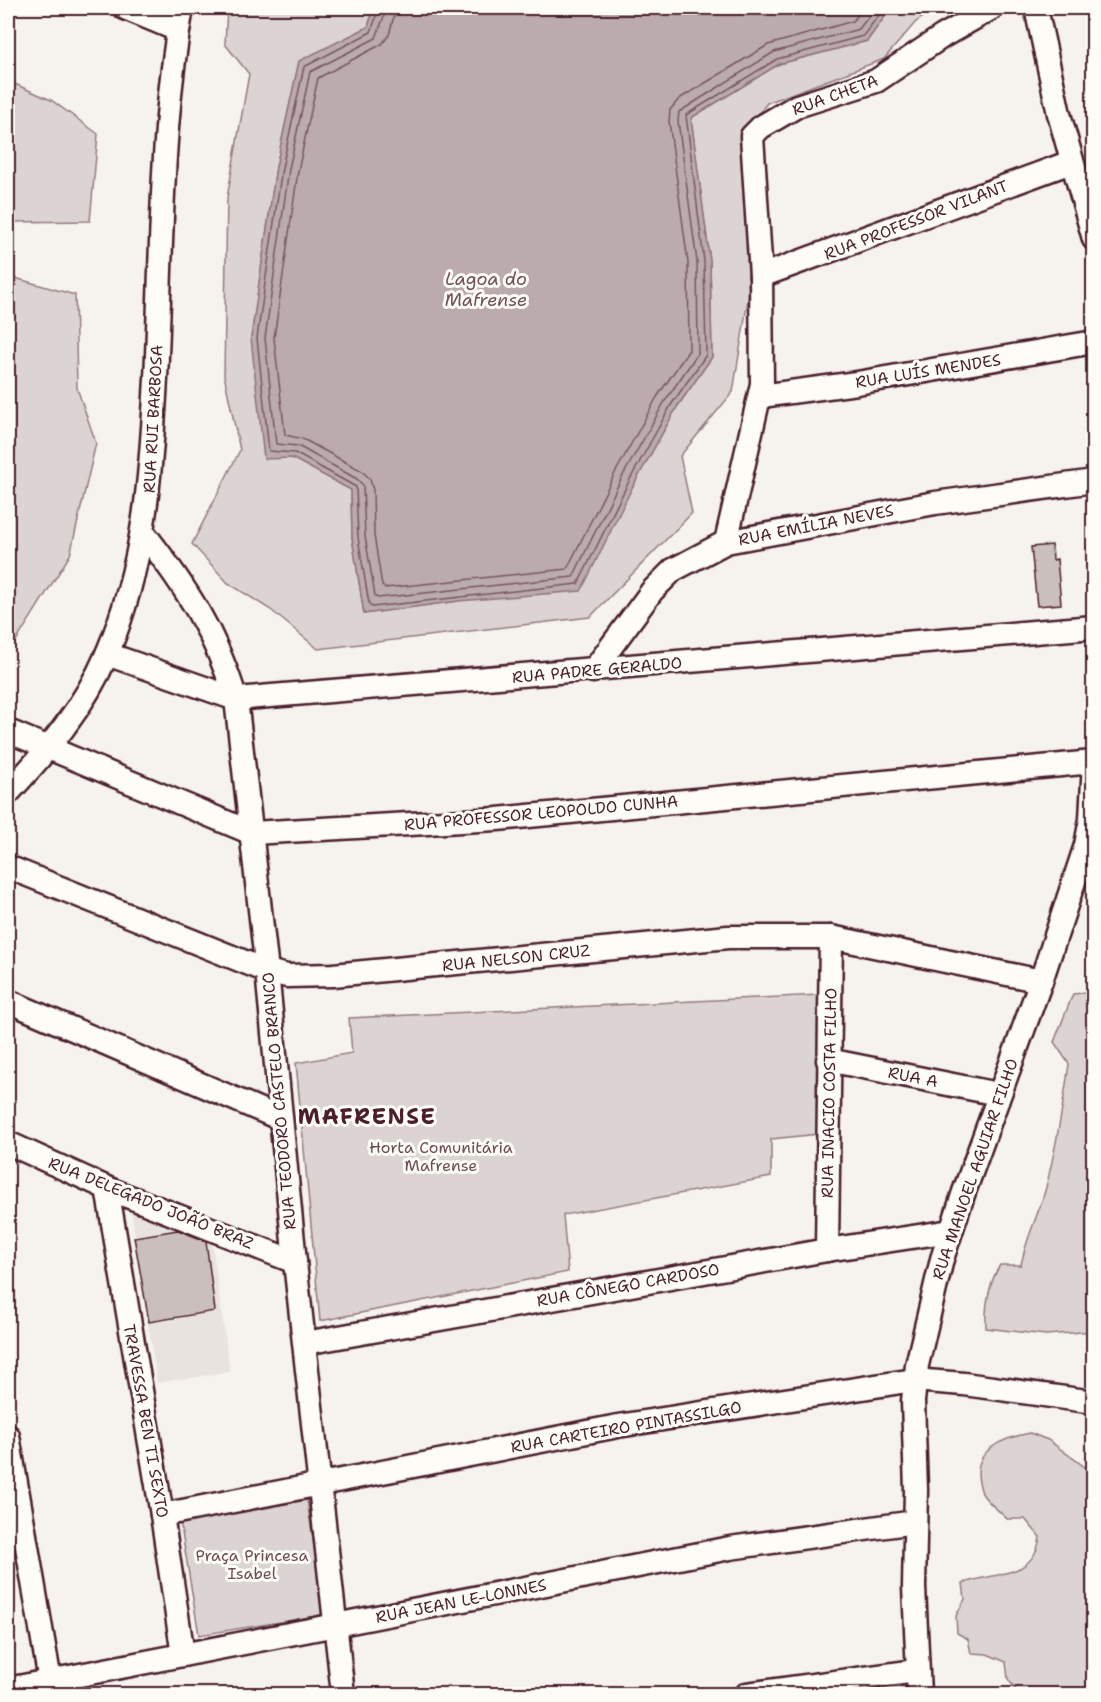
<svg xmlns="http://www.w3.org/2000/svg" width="1101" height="1702" font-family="'Shantell Sans',sans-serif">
<rect width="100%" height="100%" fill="#f6f3ef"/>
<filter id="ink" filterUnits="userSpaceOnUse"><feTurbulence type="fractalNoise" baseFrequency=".0167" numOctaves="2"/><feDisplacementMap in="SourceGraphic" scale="12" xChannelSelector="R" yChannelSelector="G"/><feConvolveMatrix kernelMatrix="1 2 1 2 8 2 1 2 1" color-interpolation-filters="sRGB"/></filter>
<g filter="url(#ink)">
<polygon fill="#e9e3e0" points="128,1188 209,1221 230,1372 157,1383"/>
<g fill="#dcd4d2" stroke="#937a7e" stroke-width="1.5">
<polygon points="227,8 374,8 368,27 299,62 276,167 251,338 292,458 351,490 352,537 364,614 458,601 633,486 677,407 712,357 710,261 691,118 779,64 867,41 891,8 935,8 915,23 884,59 767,103 740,138 751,281 733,392 680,456 692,513 590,617 318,649 271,610 228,583 192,544 240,450 224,375 227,198 249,74 225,44"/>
<polygon points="8,81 51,100 98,134 90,221 8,222"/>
<polygon points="8,276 75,295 77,388 96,443 70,555 8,654"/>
<path d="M1093,992V1331L1046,1335L986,1328C985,1305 988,1285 1000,1265H1021C1026,1238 1038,1216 1045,1191C1056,1149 1063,1106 1069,1064L1054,1042L1073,994Z"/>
<polygon points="819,995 819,1134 771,1139 771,1177 563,1215 568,1272 320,1321 296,1063 352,1053 349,1018"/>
<path d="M1030,1433L1048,1440L1093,1473V1694H1019L1008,1679L1006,1662L987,1654L971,1653L968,1639L957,1633L956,1616L965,1599L963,1583C995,1572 1034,1579 1040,1537L1025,1519H1007C1000,1511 989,1504 983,1495C981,1492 980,1486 979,1482C972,1449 1004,1438 1030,1433Z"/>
<polygon points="306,1494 325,1615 199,1635 179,1514"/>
</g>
<polygon fill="#bbabac" stroke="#8e7378" stroke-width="1.5" points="374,8 891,8 867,41 779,64 691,118 710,261 712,357 677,407 633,486 581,591 458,601 364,614 352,537 351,490 292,458 264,459 251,338 276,167 299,61 368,27"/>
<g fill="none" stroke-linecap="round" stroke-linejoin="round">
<g stroke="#77575f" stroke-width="1.5">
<polyline points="379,8 371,32 304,67 282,168 257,338 269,451 295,453 356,487 358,537 369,604 372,607 578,584 628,483 671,405 706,355 704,261 686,115 777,59 863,36 884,8"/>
<polyline points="387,8 376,38 310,72 289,169 265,338 276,444 298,446 357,479 363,485 365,536 375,596 378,598 573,577 621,479 665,401 698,353 697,262 678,121 679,112 774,52 859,29 875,8"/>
<polyline points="396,8 389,35 382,44 318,78 298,171 274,338 285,435 303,439 362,471 370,479 373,490 374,535 382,586 385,588 567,569 614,475 657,397 689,350 688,263 669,121 670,110 679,99 768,45 853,21 863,8"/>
</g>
</g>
<g fill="#cbbfbe" stroke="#4a1f2b" stroke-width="1.5">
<polygon points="1052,545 1053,560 1057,559 1061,604 1037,606 1031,547"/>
<polygon points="178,1230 206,1241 215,1311 149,1322 134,1237"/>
</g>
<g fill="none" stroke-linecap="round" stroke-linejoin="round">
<defs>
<g id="minor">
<polyline points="125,8 178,30"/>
<polyline points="1036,8 1059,114 1094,239"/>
<polyline points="761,276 1071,162"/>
<polyline points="761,396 857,383 1094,342"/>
<path d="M143,532C186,587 215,632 236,699L267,971L295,1262L343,1694"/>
<polyline points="726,542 762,384 761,276 752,136 761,127 797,106 876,81 943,36 992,8"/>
<polyline points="107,654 236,699 1094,627"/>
<polyline points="593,671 652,591 673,570 726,542 935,503 1094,481"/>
<polyline points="8,731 252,833 497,819 1093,762"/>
<path d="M8,793C47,751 84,708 107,654C145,564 151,474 156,378C162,255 160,129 182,8"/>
<polyline points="8,867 267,971 287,976 333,975 728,937 831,937 1041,981"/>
<polyline points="8,1001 281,1119"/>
<polyline points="828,1060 998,1094"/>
<polyline points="8,1143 107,1188 295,1262"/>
<polyline points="107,1188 162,1515 183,1655"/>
<polyline points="827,1250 831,937"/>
<polyline points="305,1343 827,1250 951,1231"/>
<polyline points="8,1436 50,1681"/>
<polyline points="162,1515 618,1426 914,1380 964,1384 1094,1402"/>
<polyline points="8,1689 730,1548 915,1522"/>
<polyline points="747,1694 916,1671"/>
<polyline points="919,1694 914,1587 916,1490 913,1401 917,1365 942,1259 964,1192 1041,981 1086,845 1091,819 1094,761"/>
</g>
</defs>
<use href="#minor" stroke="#4a1f2b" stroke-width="27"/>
<use href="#minor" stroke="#fdfcf7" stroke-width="22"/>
</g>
</g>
<g text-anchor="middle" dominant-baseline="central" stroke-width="6" stroke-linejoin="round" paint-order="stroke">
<g font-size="16" fill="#4a1f2b" stroke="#fdfcf7">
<text transform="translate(835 95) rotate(-20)">RUA CHETA</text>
<text transform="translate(916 220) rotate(-21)">RUA PROFESSOR VILANT</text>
<text transform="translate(928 371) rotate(-9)">RUA LUÍS MENDES</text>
<text transform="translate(153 419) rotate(-87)">RUA RUI BARBOSA</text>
<text transform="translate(816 525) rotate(-11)">RUA EMÍLIA NEVES</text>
<text transform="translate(597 670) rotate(-5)">RUA PADRE GERALDO</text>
<text transform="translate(541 813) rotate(-5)">RUA PROFESSOR LEOPOLDO CUNHA</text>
<text transform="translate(516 958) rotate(-6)">RUA NELSON CRUZ</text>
<text transform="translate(913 1077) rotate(11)">RUA A</text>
<text transform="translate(829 1093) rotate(-89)">RUA INACIO COSTA FILHO</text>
<text transform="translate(279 1101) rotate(-95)">RUA TEODORO CASTELO BRANCO</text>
<text transform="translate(975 1169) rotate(-71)">RUA MANOEL AGUIAR FILHO</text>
<text transform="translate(151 1203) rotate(22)">RUA DELEGADO JOÃO BRAZ</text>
<text transform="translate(628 1285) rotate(-10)">RUA CÔNEGO CARDOSO</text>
<text transform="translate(146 1421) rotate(80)">TRAVESSA BEN TI SEXTO</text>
<text transform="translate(626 1427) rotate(-10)">RUA CARTEIRO PINTASSILGO</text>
<text transform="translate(461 1601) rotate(-11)">RUA JEAN LE-LONNES</text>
</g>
<g font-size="16" fill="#6e4c55" stroke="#fdfcf7">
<text x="441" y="1147">Horta Comunitária<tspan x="441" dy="18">Mafrense</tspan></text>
<text x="252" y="1555">Praça Princesa<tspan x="252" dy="18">Isabel</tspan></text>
</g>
<g font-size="18" font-style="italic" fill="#725058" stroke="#fdfcf7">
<text x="486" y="279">Lagoa do<tspan x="486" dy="21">Mafrense</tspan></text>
</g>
<g font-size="22" font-weight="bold" letter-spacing="1.5" fill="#4a1f2b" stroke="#fdfcf7">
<text x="367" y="1116">MAFRENSE</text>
</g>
</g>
<rect width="1101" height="1702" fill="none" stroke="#fdfcf7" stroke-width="30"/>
<rect x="15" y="15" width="1071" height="1672" fill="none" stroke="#4a1f2b" stroke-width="2" filter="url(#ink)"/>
</svg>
